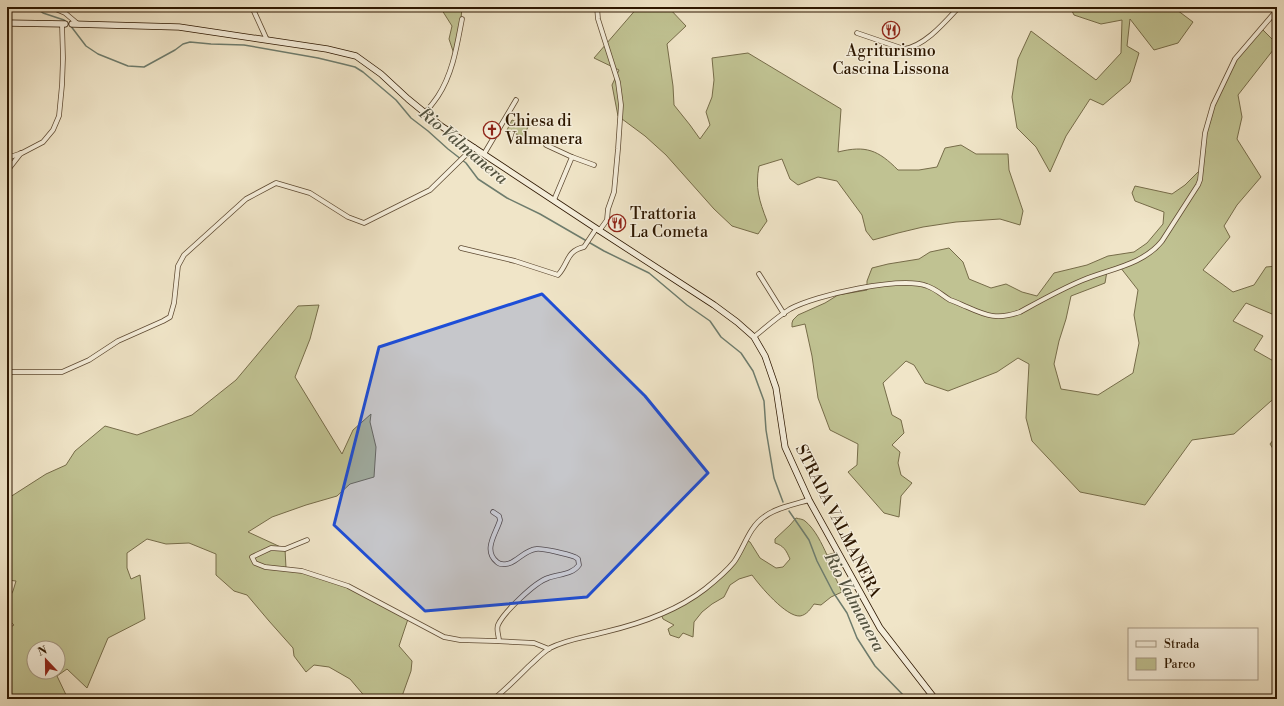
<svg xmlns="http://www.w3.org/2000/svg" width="1284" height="706" font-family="'Libre Bodoni',serif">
<rect width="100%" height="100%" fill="#f0e5c8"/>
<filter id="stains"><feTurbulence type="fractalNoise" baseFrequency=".005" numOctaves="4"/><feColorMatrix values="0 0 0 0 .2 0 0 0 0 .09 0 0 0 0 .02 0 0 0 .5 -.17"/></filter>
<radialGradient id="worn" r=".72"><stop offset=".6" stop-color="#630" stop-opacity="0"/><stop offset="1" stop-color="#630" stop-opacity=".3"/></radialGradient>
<g fill="#c0c292" stroke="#766c49" fill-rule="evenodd">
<polygon points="440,7 462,7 461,19 454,54 449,39 452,26"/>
<path d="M638,7H668L686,26L667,44L673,86L674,105L690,125L700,139L710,125L706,112L712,97L714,80L712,58L748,53L841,109L838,152C866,145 878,150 898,170H919L937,167L945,148L961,145L976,154H1008L1009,170L1023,211L1020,225L1000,219L956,222L923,227L898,233L873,240L866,231L862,215L837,181L818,177L798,185L790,179L782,159L759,166C755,188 759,200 767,221L758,234L732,226L714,209L666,155L645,136L618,116L612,85L619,70L594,58Z"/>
<polygon points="1070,7 1173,7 1193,22 1178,43 1154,50 1130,19 1127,46 1139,53 1130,82 1103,105 1090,99 1066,136 1050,172 1036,147 1017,128 1012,97 1018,59 1031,31 1096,80 1121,53 1122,20 1101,24 1074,15"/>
<path d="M1261,28L1277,44V45L1238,95L1242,117L1237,139L1261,177L1237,205L1224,226L1230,237L1203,270L1233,292L1254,285L1266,267L1277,266V309L1272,314L1246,303L1233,321L1263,336L1254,350L1277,363V398L1271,401L1234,434L1192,440L1145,505L1080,492L1032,441L1026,418L1029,364L1018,358L997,372L948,391L925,383L914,365L906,361L883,383L892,415L901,420L904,433L892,445L900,452L898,463L901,475L912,483L901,496L899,517L884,513L848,472L857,465L858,444L830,430L818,398L812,356L805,324L792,327V323L793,320L798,315L825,303L838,295L867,290V281L872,268L888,264L919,259L930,252L949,248L963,262L969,279L991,288L1006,284L1022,292L1037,296L1054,273L1087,265L1108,256L1134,252L1147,243L1163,224L1164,212L1135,201L1132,193L1135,186L1172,194L1185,185L1201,169L1205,133L1213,105L1235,59ZM1120,267L1138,290L1134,315L1139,343L1133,373L1098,395L1061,389L1054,364L1059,341L1066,319L1071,296L1105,283L1107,271Z"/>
<polygon points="512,120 528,127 523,137 507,130"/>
<path d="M319,305L310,339L295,377L342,454L353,430L371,414L370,422L376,447L374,477L350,484L337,496L306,505L272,517L248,532L285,549L286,568L348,586L408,619L399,646L412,661L411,671L401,699H367L350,679L329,667L314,665L306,672L294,656L293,648L269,621L247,595L234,591L216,575V554L189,543L166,544L147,539L127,553V568L131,579L140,575L145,619L108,638L87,688L67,669L57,676L68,699H7V629L14,625L7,619V602L13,591L16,581L7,580V499L46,474L66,465L75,451L105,426L137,435L192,415L236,380L298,306ZM34,648H58V672H34Z"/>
<polygon points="1277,435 1277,455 1270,444"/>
<path d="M796,518C799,519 803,519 805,521C815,529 822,544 827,555L834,553L838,554L840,558L835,560L830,566L842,592L831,597L821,605L814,604C811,608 807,615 800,616C786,617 760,586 752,575L739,579L730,585L724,597L712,604L702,612L694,622L693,637L683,633L679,638L670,635L668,629L674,625L663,619L661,614L705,590L734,562L746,540L750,542L760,558L776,568L783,567L790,559C786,550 784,546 775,543V539L790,525Z"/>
</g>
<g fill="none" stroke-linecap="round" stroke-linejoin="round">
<g stroke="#6e7c6d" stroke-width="1.5">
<polyline points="34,7 43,13 64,20 70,25 86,46 98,54 128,66 144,67 175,50 183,44 190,42 211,44 244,45 318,58 343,64 355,67 363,72 396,100 411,118 428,131 448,149 466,163 478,179 507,198 540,214 604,251 649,273 687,305 710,321 721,337 741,353 753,371 764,401 766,430 774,478 783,502"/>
<polyline points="789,511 809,540 817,561 833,592 847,613 857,638 875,666 907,699"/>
</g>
<defs>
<g id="street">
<polyline points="51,7 65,13 78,24"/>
<polyline points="252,7 267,40"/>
<polyline points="597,7 598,19 618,82 621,105 618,149 614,192 608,209 607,220 599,231"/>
<path d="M857,33L904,49C925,46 945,22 959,7"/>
<path d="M425,113C429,108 434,102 438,96C453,73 457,45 462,19"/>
<polyline points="546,145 572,157 554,200"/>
<polyline points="484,154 516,100"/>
<polyline points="572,157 594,165"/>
<polyline points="7,158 22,153 43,142 53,130 59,116 62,85 63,58 62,24"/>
<polyline points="7,171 21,153"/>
<path d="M461,248L515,261L558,275C569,263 566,251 584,247L596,229"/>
<polyline points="759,274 784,314"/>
<path d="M754,337C765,328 777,317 790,309C815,295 901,276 927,286C936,289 942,295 950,300C956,302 962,305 967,307C987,316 998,320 1020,312C1040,301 1061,289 1083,280C1109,269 1143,265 1162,241L1198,185L1200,180L1205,133L1213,105L1235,59L1277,10"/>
<polyline points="7,372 62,372 89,360 118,341 163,321 170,317 174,303 178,266 184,255 246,199 276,183 310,193 348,217 364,223 430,190 474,147"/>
<path d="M493,512L499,516L500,520C497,532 482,550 497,562C501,566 510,564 514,561C521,557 527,550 536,549C543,548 567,554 575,557L578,559L579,565C572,575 558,574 548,578C535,582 503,613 498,625C496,630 499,636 499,641"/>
<polyline points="307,540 285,549 271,548 252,557 255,563 265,567 302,571 348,586 444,637 460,640 495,641 534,643 549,649"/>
<path d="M494,699C506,689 518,677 529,666C536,660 542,653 550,648C567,639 587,637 605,632C639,624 678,610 705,589C715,581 726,572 734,562C744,548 749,527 764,517C775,508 796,504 809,500"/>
</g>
<g id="secondary">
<polyline points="7,23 65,24"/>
<polyline points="72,24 179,27 327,49 356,56 381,74 408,99 441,126 594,227 714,305 737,322 754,337 765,356 776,388 785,447 809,500 880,628 935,699"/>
</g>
</defs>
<use href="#street" stroke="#5e4a32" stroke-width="5.5"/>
<use href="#secondary" stroke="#2d1700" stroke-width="7"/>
<use href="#street" stroke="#f5eedb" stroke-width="4"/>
<use href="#secondary" stroke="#f5eedb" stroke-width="5.5"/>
</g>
<path fill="#1d4ed8" fill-opacity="0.2" stroke="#1d4ed8" stroke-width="3" stroke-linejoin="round" d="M542,294L645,396L708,473L587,597L425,611L334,525L379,347Z"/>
<defs>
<symbol id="restaurant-ring" viewBox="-11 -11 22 22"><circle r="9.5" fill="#f5eedb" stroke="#8f2418" stroke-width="1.5"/><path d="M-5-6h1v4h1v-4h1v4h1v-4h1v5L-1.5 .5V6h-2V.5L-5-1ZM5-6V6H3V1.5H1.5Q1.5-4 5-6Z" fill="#8f2418"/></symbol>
<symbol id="church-ring" viewBox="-11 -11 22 22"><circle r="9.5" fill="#f5eedb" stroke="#8f2418" stroke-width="1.5"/><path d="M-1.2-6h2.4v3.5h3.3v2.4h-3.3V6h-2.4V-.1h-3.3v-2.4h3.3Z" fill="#8f2418"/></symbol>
</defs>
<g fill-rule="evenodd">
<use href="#restaurant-ring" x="881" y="20" width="20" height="20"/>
<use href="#church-ring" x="482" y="120" width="20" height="20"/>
<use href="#restaurant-ring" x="607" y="213" width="20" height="20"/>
</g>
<g text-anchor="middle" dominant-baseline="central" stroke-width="3" stroke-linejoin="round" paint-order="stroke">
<g font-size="16" fill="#2d1700" stroke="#f5eedb" text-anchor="start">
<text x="891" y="51" text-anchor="middle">Agriturismo<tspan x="891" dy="18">Cascina Lissona</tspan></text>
<text x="505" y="121">Chiesa di<tspan x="505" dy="18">Valmanera</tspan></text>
<text x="630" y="214">Trattoria<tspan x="630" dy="18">La Cometa</tspan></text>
</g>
<g font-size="16" fill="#2d1700" stroke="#f5eedb">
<text transform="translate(838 521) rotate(63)">STRADA VALMANERA</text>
</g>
<g font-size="17" font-style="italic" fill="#53523f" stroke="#f5eedb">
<text transform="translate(463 146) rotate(40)">Rio Valmanera</text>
<text transform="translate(854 602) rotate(62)">Rio Valmanera</text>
</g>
</g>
<rect width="1284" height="706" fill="none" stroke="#f0e5c8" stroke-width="24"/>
<rect x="8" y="8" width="1268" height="690" fill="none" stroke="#2d1700" stroke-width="2"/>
<rect x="12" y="12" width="1260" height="682" fill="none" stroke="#2d1700"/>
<rect x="1128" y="628" width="130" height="52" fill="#f5eedb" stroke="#a59883"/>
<rect x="1136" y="641" width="20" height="6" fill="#f5eedb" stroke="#a59883"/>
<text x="1164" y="648" font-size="12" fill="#2d1700">Strada</text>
<rect x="1136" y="658" width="20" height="12" fill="#c0c292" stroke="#a59883"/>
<text x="1164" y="668" font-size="12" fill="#2d1700">Parco</text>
<g transform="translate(46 660) rotate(338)"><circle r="19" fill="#f5eedb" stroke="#a59883"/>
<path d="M0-3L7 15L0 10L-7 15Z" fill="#8f2418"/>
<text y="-6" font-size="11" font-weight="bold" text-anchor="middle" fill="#2d1700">N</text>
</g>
<rect width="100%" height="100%" filter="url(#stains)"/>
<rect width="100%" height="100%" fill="url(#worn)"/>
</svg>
